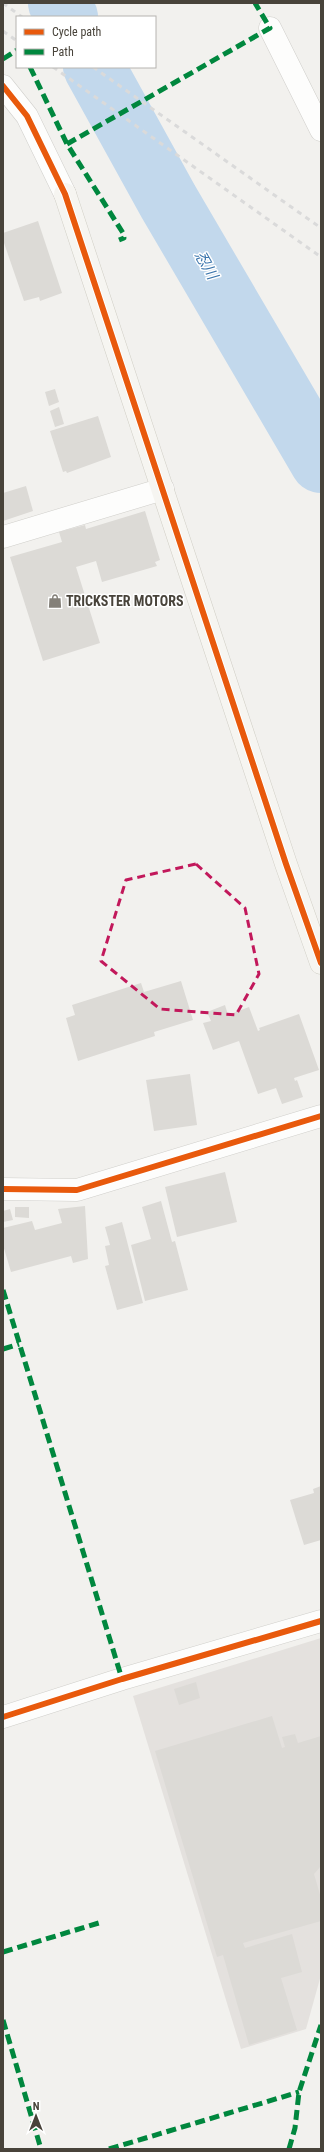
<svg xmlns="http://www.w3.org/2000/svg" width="324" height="2152" font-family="'Roboto Condensed','Noto Sans JP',sans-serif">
<rect width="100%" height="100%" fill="#f2f1ee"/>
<polygon fill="#e4e1de" points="321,1638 321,1975 306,2029 241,2049 133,1696"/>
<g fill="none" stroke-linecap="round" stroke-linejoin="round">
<g stroke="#c2d8ec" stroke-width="62">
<polyline points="59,3 67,17"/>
<polyline points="94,67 168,201 321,462"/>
</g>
</g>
<g fill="#dcdad6">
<polygon points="38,221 62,293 40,301 39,297 24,301 3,240 3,233"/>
<polygon points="55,389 59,402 49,406 45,392"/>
<polygon points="59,407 64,424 55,427 50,411"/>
<polygon points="98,416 111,457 67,473 66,471 63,472 50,431"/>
<polygon points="26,486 33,511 3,521 3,493"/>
<polygon points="145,511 160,560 155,562 157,566 102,582 96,561 76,567 100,643 43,661 10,557 62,542 59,532 85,525 86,529"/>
<polygon points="181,981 193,1020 154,1032 155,1036 78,1061 66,1018 75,1015 72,1005 141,983 144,992"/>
<polygon points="225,1005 228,1015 249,1007 258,1031 260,1030 259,1028 299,1014 319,1070 294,1078 295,1081 297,1080 303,1097 282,1104 276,1088 258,1094 239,1041 213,1050 203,1023 211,1021 207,1012"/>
<polygon points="190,1074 197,1125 154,1131 146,1080"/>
<polygon points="225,1172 237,1222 177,1237 165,1187"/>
<polygon points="161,1201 172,1242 175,1241 188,1290 145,1301 131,1245 151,1239 142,1207"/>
<polygon points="85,1206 88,1259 73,1263 71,1256 11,1272 3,1245 3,1228 32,1221 35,1230 62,1223 58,1209"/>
<polygon points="15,1207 29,1207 29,1218 15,1217"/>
<polygon points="10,1209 13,1220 3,1222 3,1211"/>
<polygon points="122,1222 143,1303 117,1310 105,1266 109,1265 105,1246 110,1245 105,1227"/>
<polygon points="321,1486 321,1540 304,1545 290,1500 314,1493 313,1489"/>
<polygon points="196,1682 200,1698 179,1705 174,1689"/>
<polygon points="272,1716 282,1748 285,1747 282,1737 295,1734 298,1743 321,1736 321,1866 314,1874 321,1898 321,1921 243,1943 245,1948 292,1934 302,1972 281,1978 297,2030 249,2045 223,1955 217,1957 155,1751"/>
</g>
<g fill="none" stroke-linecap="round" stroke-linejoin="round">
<defs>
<g id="street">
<polyline points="270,28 321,130"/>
<polyline points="3,86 27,116 65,194"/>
<polyline points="3,537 163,489"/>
<polyline points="3,1189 77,1190 321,1116"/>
<polyline points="3,1717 122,1679 321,1621"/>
</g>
<polyline id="secondary" points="65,194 286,864 321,963"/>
</defs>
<use href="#street" stroke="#d0cfcb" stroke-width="23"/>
<use href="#secondary" stroke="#d0cec5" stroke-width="23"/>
<use href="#street" stroke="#fdfdfc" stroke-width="22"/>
<use href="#secondary" stroke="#f6f5f1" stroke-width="22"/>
<g stroke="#dadada" stroke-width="3" stroke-dasharray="5 5" stroke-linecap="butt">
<polyline points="3,3 22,17"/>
<polyline points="3,31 17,41"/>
<polyline points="53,67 321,257"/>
<polyline points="93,67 321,228"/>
</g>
<g stroke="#00873e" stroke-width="5" stroke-dasharray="10 5" stroke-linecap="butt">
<polyline points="3,59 17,50"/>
<polyline points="30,67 67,144 123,233 124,238 119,240"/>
<polyline points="67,144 270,28 255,3"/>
<polyline points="3,1290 122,1679"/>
<polyline points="3,1349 19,1344"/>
<polyline points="3,1952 102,1922"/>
<polyline points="3,2020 41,2149"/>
<polyline points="109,2149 299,2092"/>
<polyline points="289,2149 295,2128 299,2092 321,2025"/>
</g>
<defs>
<g id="cycleway">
<polyline points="3,86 27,116 65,194 286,864 321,963"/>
<polyline points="3,1189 77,1190 321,1116"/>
<polyline points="3,1717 122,1679 321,1621"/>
</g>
</defs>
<use href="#cycleway" stroke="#fff" stroke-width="8"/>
<use href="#cycleway" stroke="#e8590c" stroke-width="6"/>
</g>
<path fill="none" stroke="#c2185b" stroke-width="3" stroke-dasharray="8 5" stroke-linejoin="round" d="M196,864L245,908L259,974L236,1015L160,1009L101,961L126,880Z"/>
<defs>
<symbol id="shop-bare" viewBox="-9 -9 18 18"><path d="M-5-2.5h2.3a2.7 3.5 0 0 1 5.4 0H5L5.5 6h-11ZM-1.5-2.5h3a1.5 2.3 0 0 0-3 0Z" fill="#848079" stroke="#fff" stroke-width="2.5" paint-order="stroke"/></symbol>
</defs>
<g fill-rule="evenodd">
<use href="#shop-bare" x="45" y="591" width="20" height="20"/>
</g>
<g text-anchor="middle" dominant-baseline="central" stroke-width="3" stroke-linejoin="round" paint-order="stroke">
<g font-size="14" font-weight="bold" fill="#48433a" stroke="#fff" text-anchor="start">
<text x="66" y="601">TRICKSTER MOTORS</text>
</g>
<g font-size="15" font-style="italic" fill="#3b75ac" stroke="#fff">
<text transform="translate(206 265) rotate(60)">忍川</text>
</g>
</g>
<rect width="324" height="2152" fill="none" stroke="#48433a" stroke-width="8"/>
<rect x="16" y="16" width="140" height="52" fill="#ffffff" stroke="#b6b4b0"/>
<rect x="24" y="29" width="20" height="6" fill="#e8590c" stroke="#b6b4b0"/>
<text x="52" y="36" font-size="12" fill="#48433a">Cycle path</text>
<rect x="24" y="49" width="20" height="6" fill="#00873e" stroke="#b6b4b0"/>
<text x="52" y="56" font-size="12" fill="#48433a">Path</text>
<g transform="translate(36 2116)" stroke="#ffffff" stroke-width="3" paint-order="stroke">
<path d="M0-3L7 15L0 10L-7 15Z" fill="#48433a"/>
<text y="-6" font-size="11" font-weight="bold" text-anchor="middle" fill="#48433a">N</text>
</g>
</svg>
